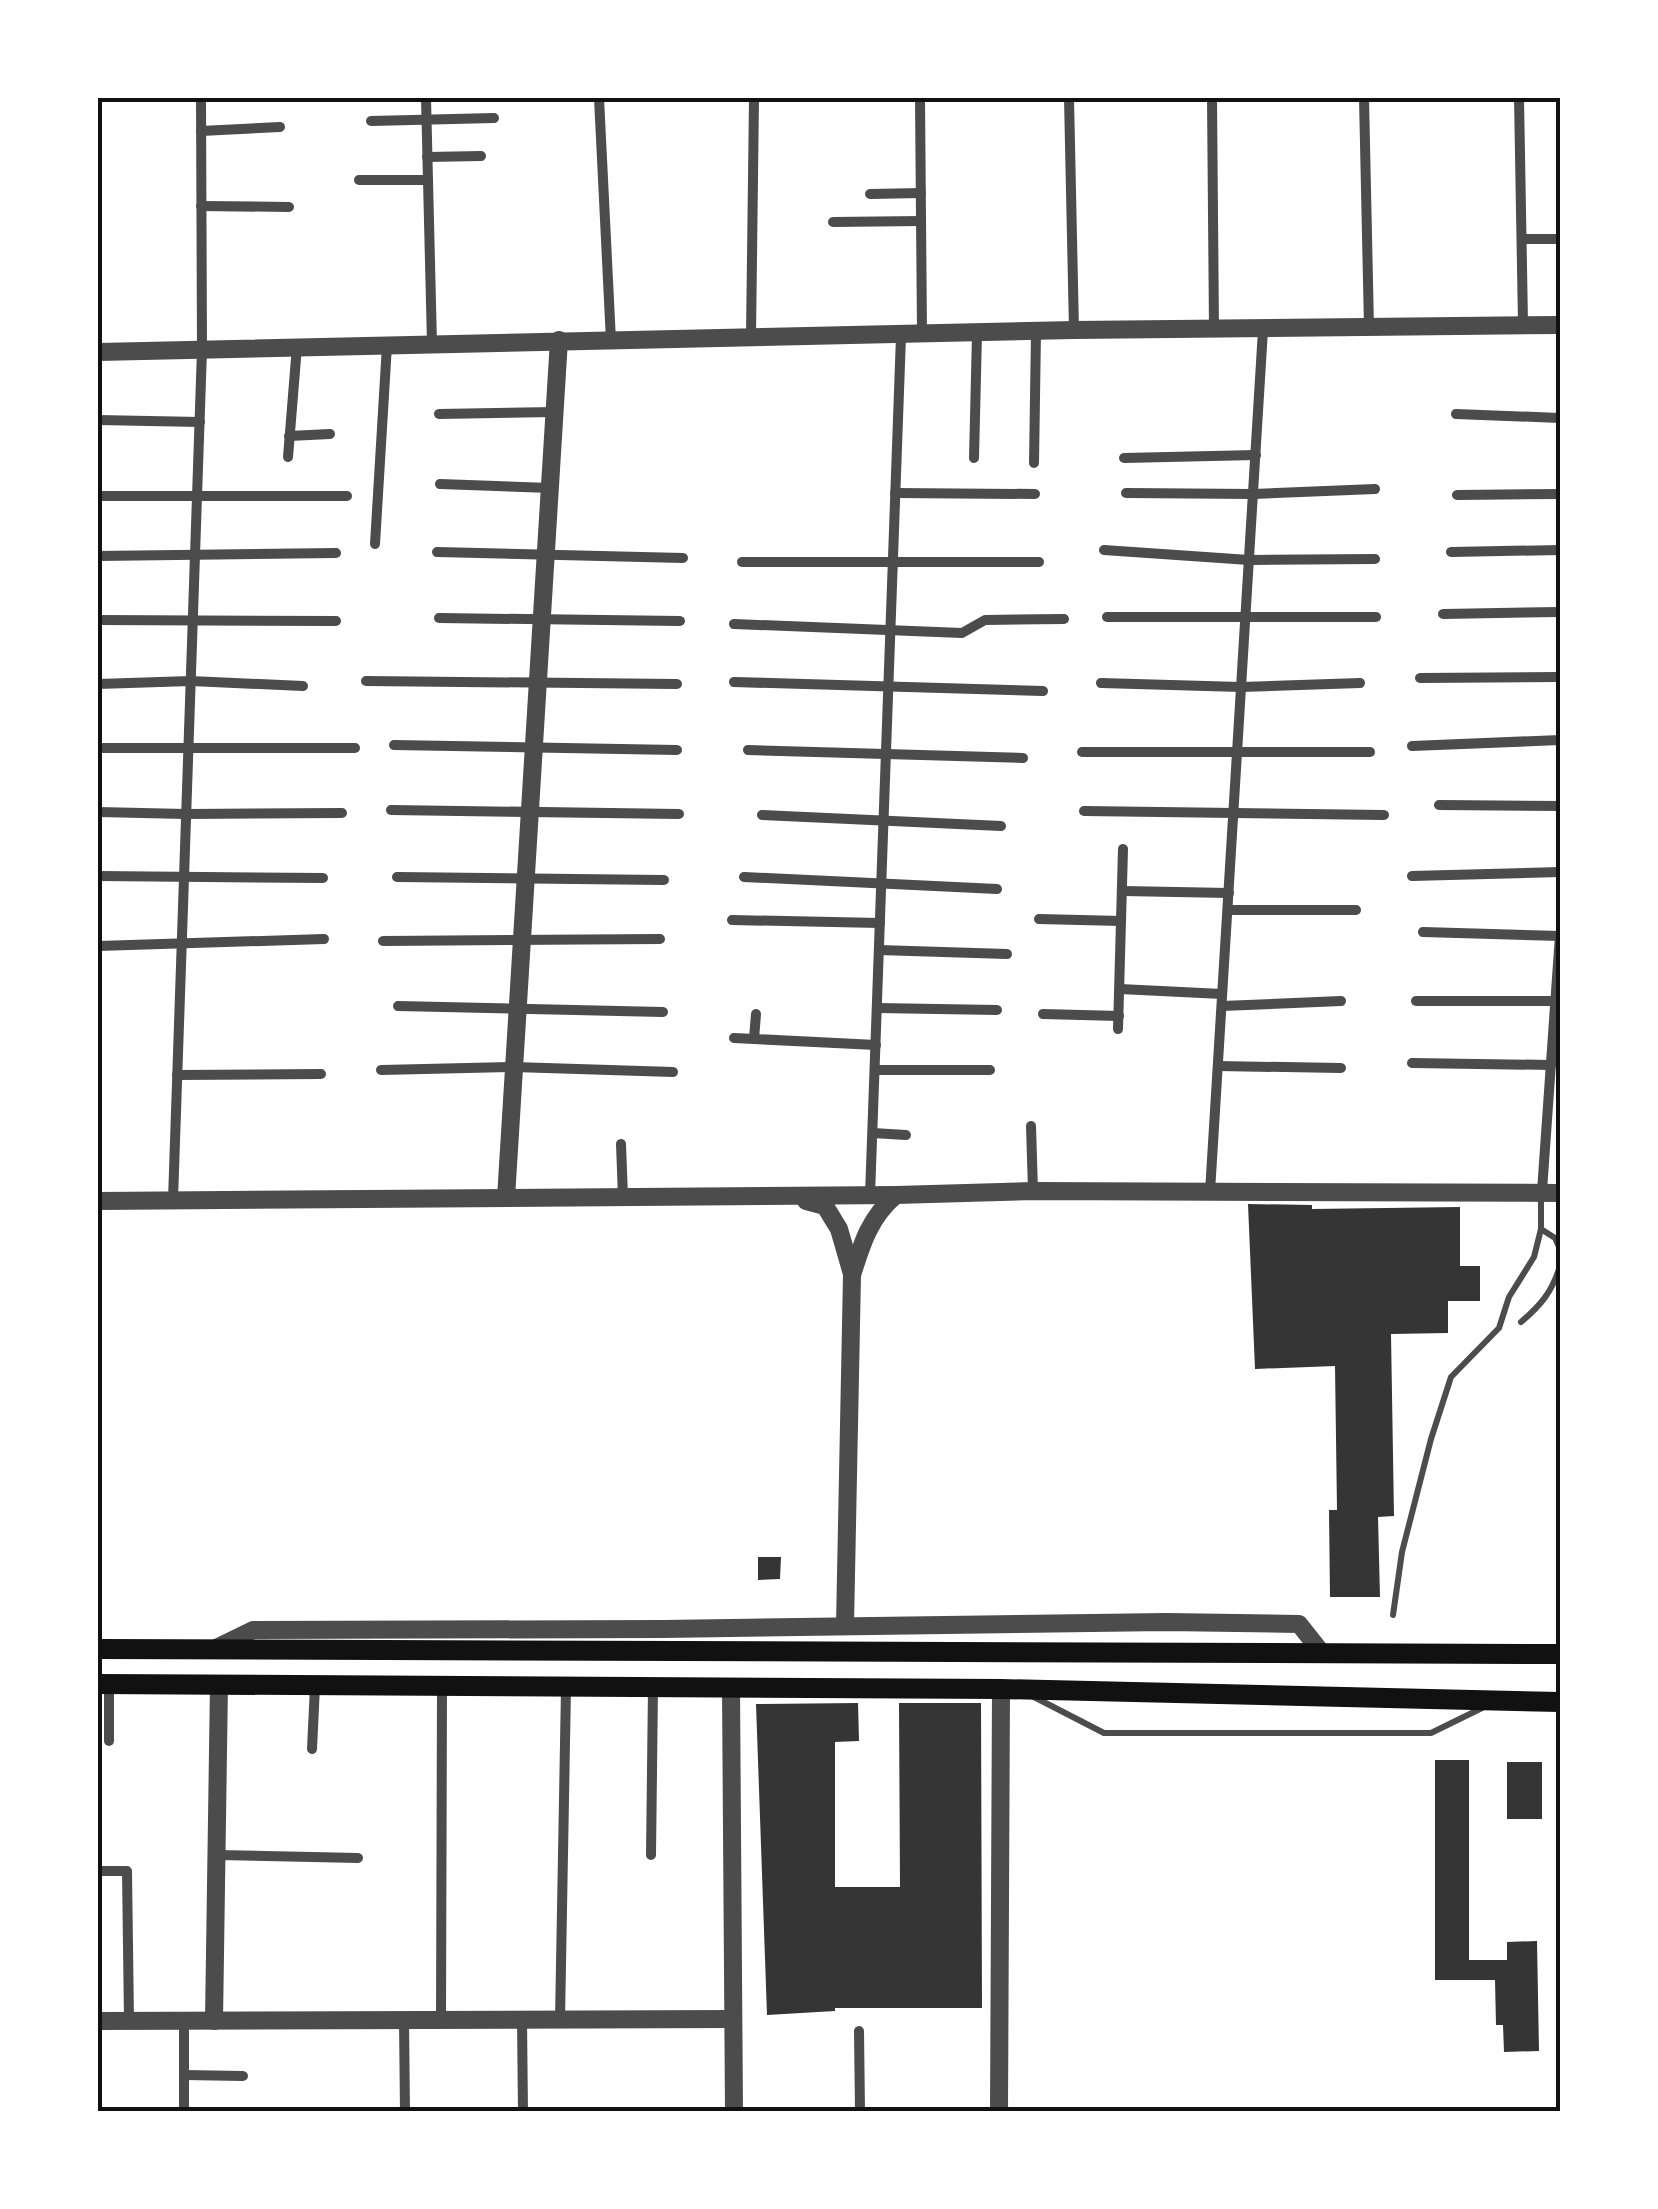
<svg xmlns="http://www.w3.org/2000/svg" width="1658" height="2209" font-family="'PT Sans',sans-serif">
<rect width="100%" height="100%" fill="#fff"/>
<g fill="#353535">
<polygon points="1248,1204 1312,1205 1312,1209 1460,1207 1460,1266 1480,1266 1480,1301 1448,1301 1448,1333 1391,1334 1394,1516 1378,1517 1380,1597 1330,1597 1329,1510 1337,1510 1335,1366 1255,1369"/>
<polygon points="758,1557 781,1557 780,1579 758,1580"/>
<polygon points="858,1703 859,1741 835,1742 835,1887 900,1887 899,1703 981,1703 982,2008 835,2008 835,2011 767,2015 756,1704"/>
<polygon points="1435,1760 1469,1760 1469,1960 1507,1960 1507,1942 1537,1941 1539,2051 1504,2052 1503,2025 1496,2025 1495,1980 1435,1980"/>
<rect x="1507" y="1762" width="35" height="57"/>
</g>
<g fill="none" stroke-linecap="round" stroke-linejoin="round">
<g stroke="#4c4c4c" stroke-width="6">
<polyline points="1541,1229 1555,1238 1560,1249"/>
<path d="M1521,1322C1541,1305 1552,1292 1560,1266"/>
<polyline points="1393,1615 1402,1552 1431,1439 1451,1377 1499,1328 1509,1297 1534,1257 1541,1229 1541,1197"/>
<polyline points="1034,1697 1104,1733 1431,1733 1482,1708"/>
</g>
<g stroke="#4c4c4c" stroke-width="10">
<polyline points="426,98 432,344"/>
<polyline points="599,98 611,341"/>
<polyline points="920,98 922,334"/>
<polyline points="1069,98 1074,330"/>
<polyline points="1212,98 1214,329"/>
<polyline points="1364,98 1369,327"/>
<polyline points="1519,98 1523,323"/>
<polyline points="371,121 494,118"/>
<polyline points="201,131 280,127"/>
<polyline points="427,157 481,156"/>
<polyline points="359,180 428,180"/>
<polyline points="870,194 921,193"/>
<polyline points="201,206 289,207"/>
<polyline points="833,222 921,221"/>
<polyline points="1522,239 1560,239"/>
<polyline points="751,337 754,98"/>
<polyline points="439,414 555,412"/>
<polyline points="1456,414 1560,418"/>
<polyline points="98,420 200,422"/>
<polyline points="289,436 330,434"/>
<polyline points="288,457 297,346"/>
<polyline points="974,458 977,334"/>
<polyline points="1124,458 1256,455"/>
<polyline points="1034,463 1036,332"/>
<polyline points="440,484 550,488"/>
<polyline points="895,493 1035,494"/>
<polyline points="1126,493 1253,494 1375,489"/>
<polyline points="1457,495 1560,494"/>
<polyline points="98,496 347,496"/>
<polyline points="375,544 387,345"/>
<polyline points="1104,550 1249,560 1375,559"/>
<polyline points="437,552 683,558"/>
<polyline points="1451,552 1560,550"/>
<polyline points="98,556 336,553"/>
<polyline points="742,562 1039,562"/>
<polyline points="1443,614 1560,612"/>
<polyline points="1107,617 1376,617"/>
<polyline points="439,618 680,621"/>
<polyline points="98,620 336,621"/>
<polyline points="734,624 962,633 985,620 1064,619"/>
<polyline points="1420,678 1560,677"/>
<polyline points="366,681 677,684"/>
<polyline points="734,682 1043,691"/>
<polyline points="1101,683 1241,687 1360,683"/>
<polyline points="98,684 191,681 303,686"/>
<polyline points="394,745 677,750"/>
<polyline points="1412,746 1560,740"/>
<polyline points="98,748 355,748"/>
<polyline points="748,750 1023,758"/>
<polyline points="1082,752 1370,752"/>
<polyline points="1439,805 1560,806"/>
<polyline points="391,810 679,814"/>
<polyline points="1084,811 1384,815"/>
<polyline points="98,812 186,814 342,813"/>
<polyline points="762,815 1001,826"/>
<polyline points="98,876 323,878"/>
<polyline points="1412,876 1560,872"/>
<polyline points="397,877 664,880"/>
<polyline points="744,877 997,889"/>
<polyline points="1123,891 1229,893"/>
<polyline points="1228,910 1356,910"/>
<polyline points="1039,919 1121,921"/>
<polyline points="732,920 880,923"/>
<polyline points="1423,932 1560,936"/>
<polyline points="383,941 660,939"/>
<polyline points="98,946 324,939"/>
<polyline points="879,950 1007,954"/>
<polyline points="1120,989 1222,994"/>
<polyline points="1416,1001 1556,1001"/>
<polyline points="398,1006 663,1012"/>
<polyline points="1222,1006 1341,1001"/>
<polyline points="877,1008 997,1010"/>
<polyline points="1043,1014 1119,1016"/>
<polyline points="1118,1029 1123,849"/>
<polyline points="734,1038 876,1045"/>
<polyline points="754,1039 756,1014"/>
<polyline points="1412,1063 1551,1065"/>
<polyline points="1218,1066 1341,1068"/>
<polyline points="381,1070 514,1067 673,1072"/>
<polyline points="875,1070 990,1070"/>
<polyline points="177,1075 321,1074"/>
<polyline points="1031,1126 1033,1191"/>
<polyline points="873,1133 906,1135"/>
<polyline points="621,1144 623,1197"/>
<polyline points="1542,1191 1560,935"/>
<polyline points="1210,1192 1263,330"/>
<polyline points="870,1195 901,336"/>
<polyline points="173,1200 202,350 201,98"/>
<polyline points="109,1684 109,1741"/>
<polyline points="312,1749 315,1686"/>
<polyline points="217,1855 358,1858"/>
<polyline points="651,1855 653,1687"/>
<polyline points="98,1871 127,1871 129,2021"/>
<polyline points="404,2020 405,2112"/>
<polyline points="441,2020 442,1687"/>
<polyline points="522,2020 523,2112"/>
<polyline points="560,2020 566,1688"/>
<polyline points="184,2021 184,2112"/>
<polyline points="859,2031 860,2112"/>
<polyline points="184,2075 243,2076"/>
</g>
<g stroke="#4c4c4c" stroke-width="18">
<polyline points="98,352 1074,330 1560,325"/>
<polyline points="506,1198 559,340"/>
<polyline points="98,1201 896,1195 1033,1191 1560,1193"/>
<polyline points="806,1201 825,1206 839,1229 852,1274"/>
<path d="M845,1625L852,1275C862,1243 870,1217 896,1195"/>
<polyline points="214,1649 253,1630 663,1629 1166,1622 1299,1624 1322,1653"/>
<polyline points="731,1688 734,2112"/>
<polyline points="98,2021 733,2019"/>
<polyline points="214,2021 219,1684"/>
<polyline points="999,2112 1001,1689"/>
</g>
<g stroke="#111" stroke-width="20">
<polyline points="98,1649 1560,1654"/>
<polyline points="98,1684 1001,1689 1560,1702"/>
</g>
</g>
<rect width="1658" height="2209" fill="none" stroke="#ffffff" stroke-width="200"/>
<rect x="100" y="100" width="1458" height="2009" fill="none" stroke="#111" stroke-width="4"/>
</svg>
